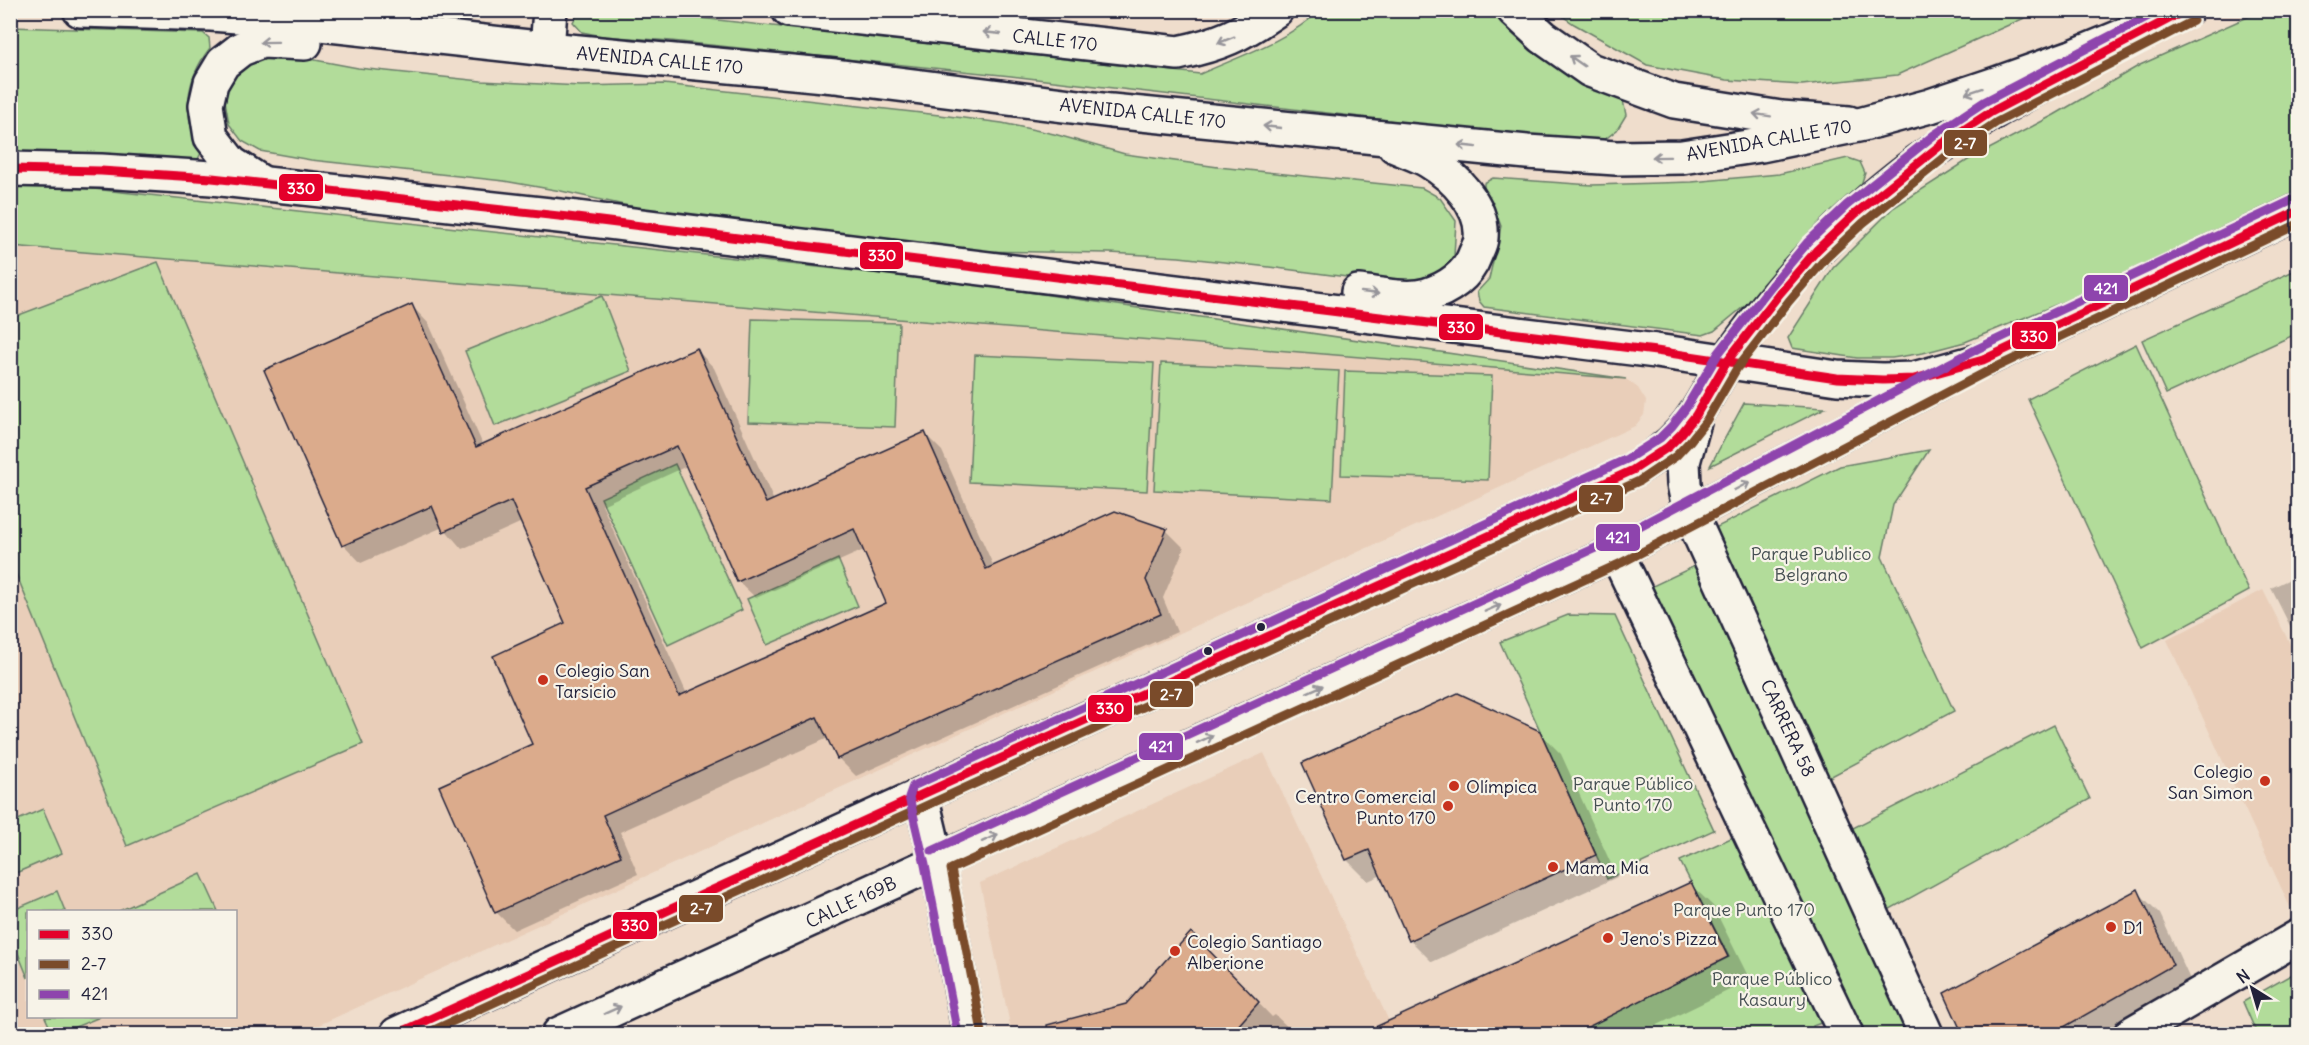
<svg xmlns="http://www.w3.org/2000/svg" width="2309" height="1045" font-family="Delius,sans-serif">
<rect width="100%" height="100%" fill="#efddcc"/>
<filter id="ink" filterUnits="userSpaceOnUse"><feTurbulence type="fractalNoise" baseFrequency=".0167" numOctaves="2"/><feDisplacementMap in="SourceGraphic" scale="12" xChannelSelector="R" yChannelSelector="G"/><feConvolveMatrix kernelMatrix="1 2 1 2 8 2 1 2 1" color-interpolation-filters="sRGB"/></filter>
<g filter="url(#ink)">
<g fill="#e9ceb9" fill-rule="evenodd">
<path d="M10,246L1626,379L1638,388L1646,401L1644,415L1635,426L299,1034H11ZM28,912H236V1016H28Z"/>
<polygon points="2263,590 2298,660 2298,902 2290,907 2167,640"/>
<polygon points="1264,753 1395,1034 1012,1034 980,883"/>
</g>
<g fill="#b2dc9a" stroke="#6a7f6a" stroke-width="1.5">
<path d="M579,11H638L1200,74C1238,57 1289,40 1319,11H1495L1508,27L1588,83L1622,95L1626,115L1617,130L1604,140L1506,134L1011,76L671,41L602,36L582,32L573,22Z"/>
<polygon points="1555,11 1554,11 2040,11 1897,75 1802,85 1727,80 1647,65 1574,24"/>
<polygon points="2261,11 2298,11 2298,195 2109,283 1965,342 1923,353 1892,358 1857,358 1792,348 1788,338 1833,268 1893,208 1968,160 2054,115 2140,65"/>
<path d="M10,27L203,33L209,38L210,48C185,80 182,116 201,153L198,159L193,162L11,156Z"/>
<polygon points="269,55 299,57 358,68 481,81 581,86 664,84 948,116 1002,123 1054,134 1125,154 1218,167 1422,188 1440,198 1456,221 1454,256 1449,265 1439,275 1426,281 1386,282 1269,267 1179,257 1110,253 966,251 702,218 624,205 561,191 504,181 311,160 260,151 242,141 229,124 225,101 228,84 242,67"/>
<polygon points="1848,158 1860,162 1865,173 1860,188 1835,209 1809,236 1771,284 1714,331 1703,335 1484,307 1479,301 1477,292 1489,279 1501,226 1493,206 1484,191 1484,183 1493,178 1592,185 1692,182 1779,174"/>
<polygon points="10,180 967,283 1626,379 11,246"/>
<polygon points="158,262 363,744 127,846 11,561 11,318"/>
<polygon points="2298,269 2298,333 2166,394 2142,340"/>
<polygon points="602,296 631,371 495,426 465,351"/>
<polygon points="752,319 899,323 895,427 748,422"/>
<polygon points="2136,344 2249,591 2143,648 2028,399"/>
<polygon points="975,355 1154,363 1147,491 969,482"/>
<polygon points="1161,363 1339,371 1332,499 1154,490"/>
<polygon points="1345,371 1492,376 1488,480 1341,475"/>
<polygon points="1744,403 1825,408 1710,466"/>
<polygon points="1929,450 1893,505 1882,557 1954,711 1828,778 1715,528 1840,466"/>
<polygon points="675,464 742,610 668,645 601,498"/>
<polygon points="838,559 858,606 767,645 747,599"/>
<polygon points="1699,564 1843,887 1873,960 1909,1034 1859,1034 1642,591"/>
<polygon points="1568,615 1615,616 1714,830 1607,879 1500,642"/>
<polygon points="2054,725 2090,799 1883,913 1849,830"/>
<polygon points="43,809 62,853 11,875 11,823"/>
<polygon points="1740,834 1837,1017 1813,1026 1816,1034 1572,1034 1729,957 1680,861"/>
<polygon points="201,874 218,911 119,911"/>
<polygon points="57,891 65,911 28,912 28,978 11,936 11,911"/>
<polygon points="2298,971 2298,1034 2257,1034 2243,1002"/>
<polygon points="45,1017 100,1017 58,1034 53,1034"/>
</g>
<g fill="#0003" fill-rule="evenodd">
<path d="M412,306L429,324L483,445L697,350L714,368L774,501L925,434L942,451L994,567L1166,530L1184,548L1163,598L1177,632L856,776L838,758L828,738L620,832L638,874L514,930L496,912L534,745L567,624L522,522L462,549L443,527L361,563L344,545ZM687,466L738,581L756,598L864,550L888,604L687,694L602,505Z"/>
<polygon points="2298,575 2298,642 2271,588"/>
<polygon points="1539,732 1561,754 1617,877 1432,962 1410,940 1382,875 1368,881 1347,860"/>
<polygon points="1690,884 1713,906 1750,980 1639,1034 1397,1034"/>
<polygon points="2137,891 2160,914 2194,988 2112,1034 1964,1034"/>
<polygon points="1191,934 1272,1017 1275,1015 1295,1034 1054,1034 1127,1005"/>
</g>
<g fill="#dbab8c" stroke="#22223b" stroke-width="1.5" fill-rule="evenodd">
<path d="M412,304L476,447L697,348L766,503L925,432L986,569L1115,511L1167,529L1146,580L1161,614L837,759L817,717L603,815L621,856L495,913L439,786L532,744L493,656L565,623L511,501L443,532L432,506L342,546L264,370ZM677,446L737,582L854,529L886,603L679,696L585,487Z"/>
<polygon points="1458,693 1540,731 1596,855 1409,941 1369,850 1346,860 1302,763"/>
<polygon points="1691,882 1728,957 1572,1035 1358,1035"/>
<polygon points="2138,889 2173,965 2050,1035 1963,1035 1944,993"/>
<polygon points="1191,932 1259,1002 1230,1035 1048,1035 1047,1025 1126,1004"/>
</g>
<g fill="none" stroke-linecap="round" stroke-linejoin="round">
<defs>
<g id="minor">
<path d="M789,10L1178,53C1221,44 1240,35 1276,10"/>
<polyline points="1514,10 1543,37 1590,70 1674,101 1781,118 1849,123"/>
<polyline points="547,49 550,10"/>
<polyline points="1696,415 1683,462 1684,484 1690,513 1926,1034"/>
<polyline points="1616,552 1846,1034"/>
<polyline points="921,795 937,862 970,1034"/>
<polyline points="2131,1034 2298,937"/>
</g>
<g id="major">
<polyline points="80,10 211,14 275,19 547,49 835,76 1111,111 1527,152 1616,158 1682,157 1761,145 1863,124 1930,106 1996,84 2072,57 2186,10"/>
<polyline points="10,169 101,171 212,178 568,217 1656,351 1837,378 1883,380 1914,379 1983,360 2298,211"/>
<polyline points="262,183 231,163 211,137 206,105 211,83 223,63 241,49 262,41 305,43"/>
<path d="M1358,292C1380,294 1406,301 1427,295C1448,289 1468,275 1475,255C1477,250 1481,243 1481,238C1484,206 1454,176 1429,161C1419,155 1406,151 1395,146"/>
<path d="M397,1034L1633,470C1650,459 1667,449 1680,434C1700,413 1711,386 1727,362C1742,338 1761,315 1779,293C1850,207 1943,136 2042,85"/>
<polyline points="559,1034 1616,552 1941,382"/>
</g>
</defs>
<use href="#minor" stroke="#22223b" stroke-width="38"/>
<use href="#major" stroke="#22223b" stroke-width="38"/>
<use href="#minor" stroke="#f7f3e8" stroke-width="33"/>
<use href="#major" stroke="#f7f3e8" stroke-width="33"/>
<defs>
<g id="bus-1">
<polyline points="10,169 101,171 212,178 568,217 1656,351 1837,378 1883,380 1914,379 1983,360 2298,211"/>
<polyline points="397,1034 1633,470 1668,447 1681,434 1696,415 1727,361 1780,293 1817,250 1855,214 1942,144 1991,112 2186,10"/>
</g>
<g id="bus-2">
<polyline points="982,1032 951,869 1621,563 1988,371 2298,224"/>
<polyline points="425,1034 1639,481 1676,456 1690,441 1706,421 1737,368 1789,301 1826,258 1863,223 1949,154 1997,122 2193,21"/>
</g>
<g id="bus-3">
<polyline points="932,851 1611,541 1977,349 2293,200"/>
<polyline points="958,1034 925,865 909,797 913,786 1627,459 1660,438 1672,426 1686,408 1718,354 1771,286 1808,242 1847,205 1934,135 1984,102 2160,10"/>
</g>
</defs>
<use href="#bus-1" stroke="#f7f3e8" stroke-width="14"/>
<use href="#bus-2" stroke="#f7f3e8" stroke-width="14"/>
<use href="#bus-3" stroke="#f7f3e8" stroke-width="14"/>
<use href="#bus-1" stroke="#e4002b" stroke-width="9"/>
<use href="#bus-2" stroke="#7a4b2a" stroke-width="9"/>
<use href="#bus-3" stroke="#8e44ad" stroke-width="9"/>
</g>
<defs><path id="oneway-shaft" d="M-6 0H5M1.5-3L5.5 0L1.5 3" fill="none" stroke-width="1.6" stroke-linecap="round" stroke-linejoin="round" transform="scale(1.5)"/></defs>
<g stroke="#97959a">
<use href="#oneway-shaft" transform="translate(992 33) rotate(-174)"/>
<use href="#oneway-shaft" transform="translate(1226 40) rotate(158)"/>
<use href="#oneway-shaft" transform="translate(269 42) rotate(179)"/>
<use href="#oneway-shaft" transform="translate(1577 61) rotate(-145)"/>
<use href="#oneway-shaft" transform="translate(1974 91) rotate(162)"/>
<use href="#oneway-shaft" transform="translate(1762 115) rotate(-171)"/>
<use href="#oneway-shaft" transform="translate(1272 127) rotate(-174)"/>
<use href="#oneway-shaft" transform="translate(1467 146) rotate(-174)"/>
<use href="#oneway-shaft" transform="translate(1661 157) rotate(179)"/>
<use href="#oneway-shaft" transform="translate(1370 293) rotate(6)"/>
<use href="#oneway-shaft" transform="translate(1742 486) rotate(-28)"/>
<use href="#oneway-shaft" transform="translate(1493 608) rotate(-24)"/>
<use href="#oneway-shaft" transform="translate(1315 689) rotate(-24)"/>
<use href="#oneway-shaft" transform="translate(1205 739) rotate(-25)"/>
<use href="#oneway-shaft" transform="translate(990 838) rotate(-25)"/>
<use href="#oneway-shaft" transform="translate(613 1010) rotate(-24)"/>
</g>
</g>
<g fill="#22223b" stroke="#f7f3e8" stroke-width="2">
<circle cx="1261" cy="627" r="5"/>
<circle cx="1208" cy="651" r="5"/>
</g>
<g fill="#c8321e" stroke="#f7f3e8" stroke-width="2">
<circle cx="543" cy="680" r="6"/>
<circle cx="2265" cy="781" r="6"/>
<circle cx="1454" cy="786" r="6"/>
<circle cx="1448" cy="806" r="6"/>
<circle cx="1553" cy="867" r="6"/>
<circle cx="2111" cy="927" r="6"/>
<circle cx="1608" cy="938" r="6"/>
<circle cx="1175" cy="951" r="6"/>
</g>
<g text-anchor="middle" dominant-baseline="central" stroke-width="4.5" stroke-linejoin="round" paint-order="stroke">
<g font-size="18" fill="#22223b" stroke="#f7f3e8">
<text transform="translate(1055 40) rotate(6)">CALLE 170</text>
<text transform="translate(660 60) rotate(5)">AVENIDA CALLE 170</text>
<text transform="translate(1143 113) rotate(6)">AVENIDA CALLE 170</text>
<text transform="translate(1769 140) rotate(-10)">AVENIDA CALLE 170</text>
<text transform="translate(1788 728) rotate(65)">CARRERA 58</text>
<text transform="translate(851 902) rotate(-25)">CALLE 169B</text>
</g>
<g font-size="18" fill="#465053" stroke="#f7f3e8">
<text x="1811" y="553">Parque Publico<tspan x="1811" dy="21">Belgrano</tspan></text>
<text x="1633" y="783">Parque Público<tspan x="1633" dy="21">Punto 170</tspan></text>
<text x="1744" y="909">Parque Punto 170</text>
<text x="1772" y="978">Parque Público<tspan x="1772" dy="21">Kasaury</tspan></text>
</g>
<g font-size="18" fill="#22223b" stroke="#f7f3e8" text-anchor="start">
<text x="555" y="670">Colegio San<tspan x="555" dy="21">Tarsicio</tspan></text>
<text x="2253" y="771" text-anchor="end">Colegio<tspan x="2253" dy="21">San Simon</tspan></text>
<text x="1466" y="786">Olímpica</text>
<text x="1436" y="796" text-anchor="end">Centro Comercial<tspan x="1436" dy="21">Punto 170</tspan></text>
<text x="1565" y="867">Mama Mia</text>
<text x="2123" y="927">D1</text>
<text x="1620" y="938">Jeno's Pizza</text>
<text x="1187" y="941">Colegio Santiago<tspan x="1187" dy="21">Alberione</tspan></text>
</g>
</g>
<g stroke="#f7f3e8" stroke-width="2">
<rect x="1943" y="129" width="45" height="28" rx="6" fill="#7a4b2a"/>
<rect x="278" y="173" width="46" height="29" rx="6" fill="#e4002b"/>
<rect x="859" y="241" width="45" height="29" rx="6" fill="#e4002b"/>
<rect x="2083" y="274" width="46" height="28" rx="6" fill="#8e44ad"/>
<rect x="1438" y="313" width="46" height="28" rx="6" fill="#e4002b"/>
<rect x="2011" y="321" width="46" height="29" rx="6" fill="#e4002b"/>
<rect x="1578" y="484" width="46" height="29" rx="6" fill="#7a4b2a"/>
<rect x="1595" y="523" width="46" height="29" rx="6" fill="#8e44ad"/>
<rect x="1149" y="680" width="45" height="28" rx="6" fill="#7a4b2a"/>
<rect x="1087" y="694" width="46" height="29" rx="6" fill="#e4002b"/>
<rect x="1138" y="732" width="46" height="29" rx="6" fill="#8e44ad"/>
<rect x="678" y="894" width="46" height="29" rx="6" fill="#7a4b2a"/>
<rect x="612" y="911" width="46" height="29" rx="6" fill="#e4002b"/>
</g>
<g font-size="16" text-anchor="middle" font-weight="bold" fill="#fff">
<text x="1965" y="149">2-7</text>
<text x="301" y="194">330</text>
<text x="882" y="261">330</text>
<text x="2106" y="294">421</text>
<text x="1461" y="333">330</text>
<text x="2034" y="342">330</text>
<text x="1601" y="504">2-7</text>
<text x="1618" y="543">421</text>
<text x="1171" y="700">2-7</text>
<text x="1110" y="714">330</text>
<text x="1161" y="752">421</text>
<text x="701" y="914">2-7</text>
<text x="635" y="931">330</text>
</g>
<rect width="2309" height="1045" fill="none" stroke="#f7f3e8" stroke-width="36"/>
<rect x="18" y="18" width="2273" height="1009" fill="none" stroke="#22223b" stroke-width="2" filter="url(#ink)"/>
<rect x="27" y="910" width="210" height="108" fill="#f7f3e8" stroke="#a29fa3" stroke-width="1.5"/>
<rect x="39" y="930" width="30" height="9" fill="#e4002b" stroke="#a29fa3" stroke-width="1.5"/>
<text x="81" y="940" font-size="18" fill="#22223b">330</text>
<rect x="39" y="960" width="30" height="9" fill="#7a4b2a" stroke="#a29fa3" stroke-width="1.5"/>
<text x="81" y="970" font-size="18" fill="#22223b">2-7</text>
<rect x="39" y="990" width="30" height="9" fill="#8e44ad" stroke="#a29fa3" stroke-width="1.5"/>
<text x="81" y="1000" font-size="18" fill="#22223b">421</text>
<g transform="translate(2252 988) rotate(323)" stroke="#f7f3e8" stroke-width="4.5" paint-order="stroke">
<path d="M0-4.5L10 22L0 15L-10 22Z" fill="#22223b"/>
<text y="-9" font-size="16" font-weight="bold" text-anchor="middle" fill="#22223b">N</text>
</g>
</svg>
